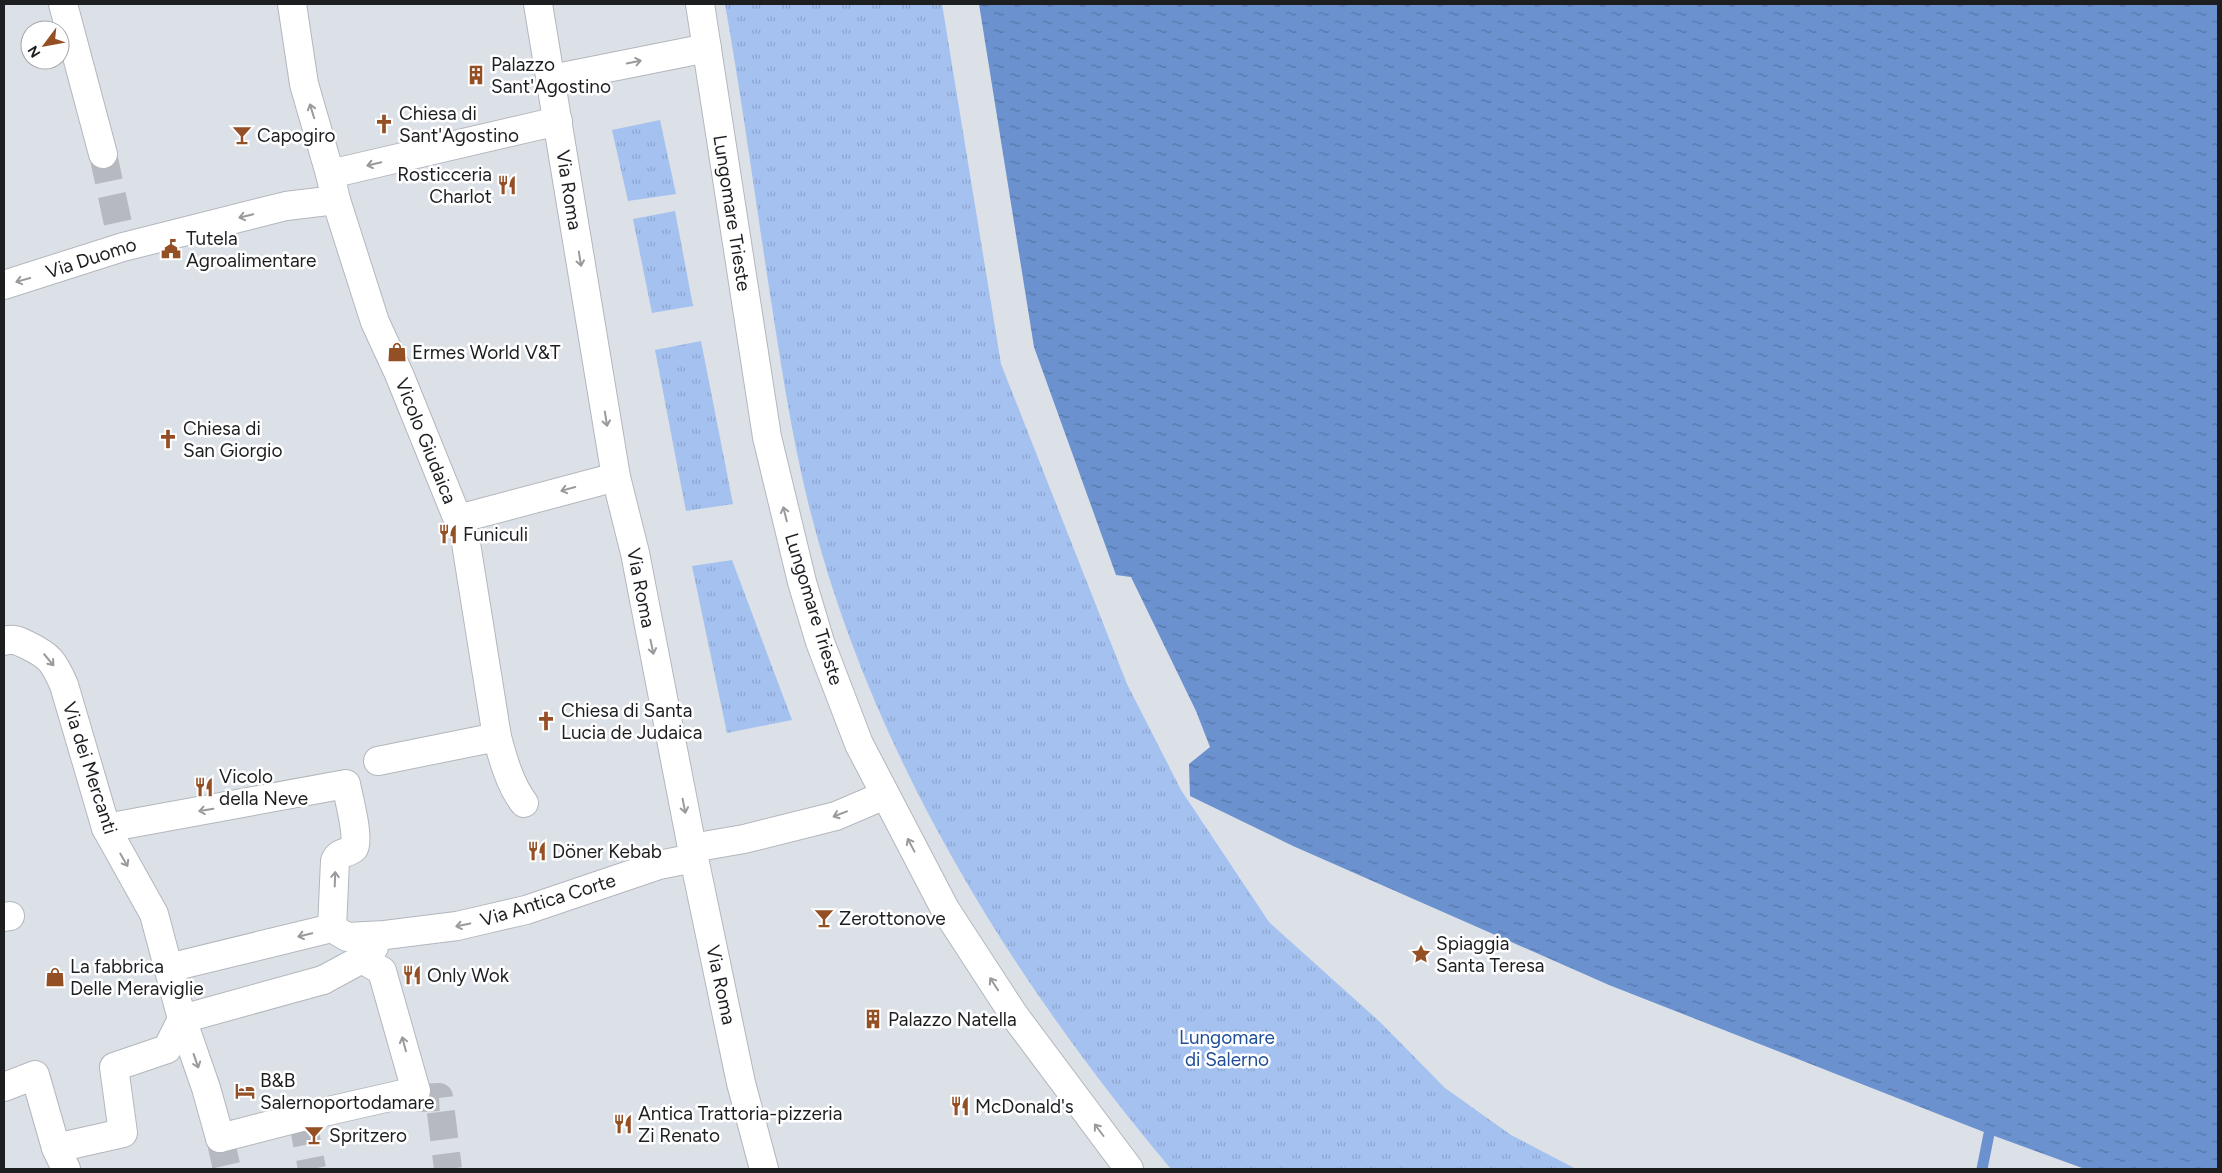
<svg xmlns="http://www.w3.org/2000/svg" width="2222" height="1173" font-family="Figtree,sans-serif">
<defs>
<pattern id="grass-tufts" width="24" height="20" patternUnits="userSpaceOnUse" patternTransform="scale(1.25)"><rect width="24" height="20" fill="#a4c1f0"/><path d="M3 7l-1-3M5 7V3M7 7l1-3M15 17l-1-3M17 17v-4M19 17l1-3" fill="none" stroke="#8da5ce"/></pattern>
<pattern id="water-ripples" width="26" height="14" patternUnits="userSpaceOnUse" patternTransform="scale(1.25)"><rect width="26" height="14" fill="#6b91cf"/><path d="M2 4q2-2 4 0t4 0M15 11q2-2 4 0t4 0" fill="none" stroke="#5776a8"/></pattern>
</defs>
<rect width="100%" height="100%" fill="#dce0e7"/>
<g fill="url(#grass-tufts)">
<path d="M725,4H942L1001,364L1127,684L1181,790L1269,922L1380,1022L1445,1088L1511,1135L1576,1169H1171C1008,975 869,750 808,502C791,433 781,364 770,294C755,197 742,100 725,4Z"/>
<polygon points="660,120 676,194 628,201 612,130"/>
<polygon points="675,211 693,306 652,313 633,219"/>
<polygon points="701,341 733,504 686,511 655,350"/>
<polygon points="732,560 792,720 727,733 692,566"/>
</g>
<polygon fill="url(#water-ripples)" points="979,4 2218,4 2218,1169 2085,1169 1989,1134 1609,985 1293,846 1190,796 1189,764 1210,747 1196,711 1131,577 1116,575 1034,347"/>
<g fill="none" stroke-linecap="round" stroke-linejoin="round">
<polyline stroke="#6b91cf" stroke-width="11" points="1982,1169 1989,1134"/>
<g stroke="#b6b9bf" stroke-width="28" stroke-dasharray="28 14" stroke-linecap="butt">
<polyline points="103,154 123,247"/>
<polyline points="416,1091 420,1098 439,1097 448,1169"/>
</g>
<g stroke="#b6b9bf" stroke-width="28" stroke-dasharray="28 14" stroke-linecap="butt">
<polyline points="302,1117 312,1169"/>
<polyline points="220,1138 227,1169"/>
</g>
<defs>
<g id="pedestrian">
<polyline points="63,4 103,154"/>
<path d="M336,200L375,322L399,374L465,537L497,737C503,759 510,785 524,803"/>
<polyline points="378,761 497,737"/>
<polyline points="4,917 10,916"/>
<polyline points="4,1087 35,1075 56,1148 123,1133 114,1067 167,1049 182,1019 323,980"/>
<polyline points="220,1138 302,1117"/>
<polyline points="56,1148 66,1169"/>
</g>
<g id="minor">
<polyline points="292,4 304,84 330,174"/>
<polyline points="4,285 123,247 286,206 336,200 330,174 558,121"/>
<polyline points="458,519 616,477"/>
<path d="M4,641C13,638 19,641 27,645C50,656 54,662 64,685L106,828L154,914L182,1019L206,1088L220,1138"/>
<path d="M106,828L346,784C348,795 360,840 354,848C348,854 339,851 335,861L332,928"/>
<polyline points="168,968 332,928 347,937 385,935 457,926 526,910 659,865 694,858"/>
<polyline points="323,980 362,959 374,947"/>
<polyline points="302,1117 416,1091 382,971 362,959"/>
</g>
<g id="tertiary">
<polyline points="552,79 707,48"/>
<polyline points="692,848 744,839 836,816 885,795"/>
</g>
<g id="primary">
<polyline points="538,4 616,477 635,553 694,858 741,1083 764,1169"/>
<polyline points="700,4 767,437 802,582 820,642 859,744 945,909 1014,1015 1129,1169"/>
</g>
</defs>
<use href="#pedestrian" stroke="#b3b7bd" stroke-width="30"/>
<use href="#minor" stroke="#b3b7bd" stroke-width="30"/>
<use href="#tertiary" stroke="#b3b7bd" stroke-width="30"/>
<use href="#primary" stroke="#b3b7bd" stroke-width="30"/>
<use href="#pedestrian" stroke="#fff" stroke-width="28"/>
<use href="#minor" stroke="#fff" stroke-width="28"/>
<use href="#tertiary" stroke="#fff" stroke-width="28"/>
<use href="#primary" stroke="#fff" stroke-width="28"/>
</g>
<defs><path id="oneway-shaft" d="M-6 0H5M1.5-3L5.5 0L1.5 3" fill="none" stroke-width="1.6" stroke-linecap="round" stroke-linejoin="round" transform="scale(1.25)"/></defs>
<g stroke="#999a9b">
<use href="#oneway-shaft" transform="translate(634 62) rotate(-11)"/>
<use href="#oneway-shaft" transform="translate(312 111) rotate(-107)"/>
<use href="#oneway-shaft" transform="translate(374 164) rotate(167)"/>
<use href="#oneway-shaft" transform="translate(246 216) rotate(166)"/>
<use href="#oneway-shaft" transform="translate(580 259) rotate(81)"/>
<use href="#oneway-shaft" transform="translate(23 280) rotate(165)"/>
<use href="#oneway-shaft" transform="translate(606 419) rotate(81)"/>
<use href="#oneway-shaft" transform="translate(568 489) rotate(165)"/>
<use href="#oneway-shaft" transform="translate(785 514) rotate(-104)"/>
<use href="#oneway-shaft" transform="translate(652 647) rotate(78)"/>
<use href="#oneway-shaft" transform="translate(49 660) rotate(50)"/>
<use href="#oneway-shaft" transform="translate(684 806) rotate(79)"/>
<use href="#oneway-shaft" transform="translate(206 810) rotate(170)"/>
<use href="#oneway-shaft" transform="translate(840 814) rotate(159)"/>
<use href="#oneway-shaft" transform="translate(911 845) rotate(-118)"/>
<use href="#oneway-shaft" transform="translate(124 860) rotate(60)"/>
<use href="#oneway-shaft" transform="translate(335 879) rotate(-88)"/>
<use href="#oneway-shaft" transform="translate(463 925) rotate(168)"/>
<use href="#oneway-shaft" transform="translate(305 935) rotate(167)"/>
<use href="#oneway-shaft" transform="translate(994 984) rotate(-123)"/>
<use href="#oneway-shaft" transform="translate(404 1044) rotate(-105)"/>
<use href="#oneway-shaft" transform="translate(196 1061) rotate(71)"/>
<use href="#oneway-shaft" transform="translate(1099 1130) rotate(-127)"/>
</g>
<defs>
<symbol id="building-bare" viewBox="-9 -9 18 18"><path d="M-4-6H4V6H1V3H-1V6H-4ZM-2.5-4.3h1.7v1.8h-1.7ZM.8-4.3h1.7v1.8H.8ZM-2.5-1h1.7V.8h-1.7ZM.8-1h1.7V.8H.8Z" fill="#944f24" stroke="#fff" stroke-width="2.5" paint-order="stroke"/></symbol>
<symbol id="church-bare" viewBox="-9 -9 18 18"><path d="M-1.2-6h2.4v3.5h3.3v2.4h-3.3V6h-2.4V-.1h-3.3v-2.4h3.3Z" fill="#944f24" stroke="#fff" stroke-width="2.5" paint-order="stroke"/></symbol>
<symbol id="bar-bare" viewBox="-9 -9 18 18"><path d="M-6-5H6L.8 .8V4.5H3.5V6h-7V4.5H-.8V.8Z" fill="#944f24" stroke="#fff" stroke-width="2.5" paint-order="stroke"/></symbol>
<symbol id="restaurant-bare" viewBox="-9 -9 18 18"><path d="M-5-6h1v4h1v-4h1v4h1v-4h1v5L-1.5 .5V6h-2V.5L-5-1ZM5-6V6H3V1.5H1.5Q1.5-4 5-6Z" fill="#944f24" stroke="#fff" stroke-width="2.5" paint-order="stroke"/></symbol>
<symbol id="civic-bare" viewBox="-9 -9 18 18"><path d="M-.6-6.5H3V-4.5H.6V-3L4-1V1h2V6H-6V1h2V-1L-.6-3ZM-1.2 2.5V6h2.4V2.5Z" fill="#944f24" stroke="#fff" stroke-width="2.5" paint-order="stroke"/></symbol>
<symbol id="shop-bare" viewBox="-9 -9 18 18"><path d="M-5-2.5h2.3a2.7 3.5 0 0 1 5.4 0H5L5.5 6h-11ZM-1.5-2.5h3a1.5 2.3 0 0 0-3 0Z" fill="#944f24" stroke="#fff" stroke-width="2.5" paint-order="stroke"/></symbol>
<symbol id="sight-bare" viewBox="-9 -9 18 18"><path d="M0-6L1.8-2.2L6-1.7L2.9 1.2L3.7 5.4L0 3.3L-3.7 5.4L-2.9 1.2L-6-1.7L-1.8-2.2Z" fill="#944f24" stroke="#fff" stroke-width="2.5" paint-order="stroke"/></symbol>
<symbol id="hotel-bare" viewBox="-9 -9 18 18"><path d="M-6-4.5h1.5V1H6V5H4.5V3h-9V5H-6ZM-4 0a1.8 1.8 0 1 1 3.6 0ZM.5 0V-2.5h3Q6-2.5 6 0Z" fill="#944f24" stroke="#fff" stroke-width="2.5" paint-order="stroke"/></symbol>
</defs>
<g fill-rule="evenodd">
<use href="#building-bare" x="462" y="61" width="28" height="28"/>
<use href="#church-bare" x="370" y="110" width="28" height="28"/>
<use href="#bar-bare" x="228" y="121" width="28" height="28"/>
<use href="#restaurant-bare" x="493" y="171" width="28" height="28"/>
<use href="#civic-bare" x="157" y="235" width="28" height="28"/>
<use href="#shop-bare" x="383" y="338" width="28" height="28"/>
<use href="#church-bare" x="154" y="425" width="28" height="28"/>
<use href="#restaurant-bare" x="434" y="520" width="28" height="28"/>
<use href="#church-bare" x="532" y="707" width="28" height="28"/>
<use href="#restaurant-bare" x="190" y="773" width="28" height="28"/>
<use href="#restaurant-bare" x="523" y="837" width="28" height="28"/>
<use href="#bar-bare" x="810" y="904" width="28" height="28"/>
<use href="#sight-bare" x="1407" y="940" width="28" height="28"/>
<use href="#restaurant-bare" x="398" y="961" width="28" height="28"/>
<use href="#shop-bare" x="41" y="963" width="28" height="28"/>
<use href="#building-bare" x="859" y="1005" width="28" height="28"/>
<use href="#hotel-bare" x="231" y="1077" width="28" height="28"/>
<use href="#restaurant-bare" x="946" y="1092" width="28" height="28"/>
<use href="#restaurant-bare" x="609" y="1110" width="28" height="28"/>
<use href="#bar-bare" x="300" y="1121" width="28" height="28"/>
</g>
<g text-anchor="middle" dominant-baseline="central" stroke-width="5" stroke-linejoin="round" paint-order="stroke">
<g font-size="19" fill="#1c1e20" stroke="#fff" text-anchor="start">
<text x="491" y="64">Palazzo<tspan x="491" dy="22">Sant'Agostino</tspan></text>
<text x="399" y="113">Chiesa di<tspan x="399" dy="22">Sant'Agostino</tspan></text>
<text x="257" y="135">Capogiro</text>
<text x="492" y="174" text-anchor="end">Rosticceria<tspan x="492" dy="22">Charlot</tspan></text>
<text x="186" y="238">Tutela<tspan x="186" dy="22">Agroalimentare</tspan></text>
<text x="412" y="352">Ermes World V&amp;T</text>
<text x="183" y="428">Chiesa di<tspan x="183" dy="22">San Giorgio</tspan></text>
<text x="463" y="534">Funiculi</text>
<text x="561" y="710">Chiesa di Santa<tspan x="561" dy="22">Lucia de Judaica</tspan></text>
<text x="219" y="776">Vicolo<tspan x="219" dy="22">della Neve</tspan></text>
<text x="552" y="851">Döner Kebab</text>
<text x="839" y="918">Zerottonove</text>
<text x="1436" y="943">Spiaggia<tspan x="1436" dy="22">Santa Teresa</tspan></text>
<text x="70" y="966">La fabbrica<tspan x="70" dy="22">Delle Meraviglie</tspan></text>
<text x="427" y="975">Only Wok</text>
<text x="888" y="1019">Palazzo Natella</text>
<text x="260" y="1080">B&amp;B<tspan x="260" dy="22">Salernoportodamare</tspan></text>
<text x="975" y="1106">McDonald's</text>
<text x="638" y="1113">Antica Trattoria-pizzeria<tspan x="638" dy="22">Zi Renato</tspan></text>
<text x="329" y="1135">Spritzero</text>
</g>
<g font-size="19" fill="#1c1e20" stroke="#fff">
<text transform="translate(569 190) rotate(81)">Via Roma</text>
<text transform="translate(732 213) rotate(81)">Lungomare Trieste</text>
<text transform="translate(91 258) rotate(-18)">Via Duomo</text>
<text transform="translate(426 441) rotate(68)">Vicolo Giudaica</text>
<text transform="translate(641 588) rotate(79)">Via Roma</text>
<text transform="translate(814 609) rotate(73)">Lungomare Trieste</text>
<text transform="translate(90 768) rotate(72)">Via dei Mercanti</text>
<text transform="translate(548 900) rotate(-17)">Via Antica Corte</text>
<text transform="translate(721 985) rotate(78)">Via Roma</text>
</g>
<g font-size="19" fill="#204e98" stroke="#fff">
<text x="1227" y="1037">Lungomare<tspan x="1227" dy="22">di Salerno</tspan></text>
</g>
</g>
<rect width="2222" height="1173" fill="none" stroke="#1c1e20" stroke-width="10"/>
<g transform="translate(45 45) rotate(238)"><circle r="24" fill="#ffffff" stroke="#a4a5a6"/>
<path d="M0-4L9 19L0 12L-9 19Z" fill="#944f24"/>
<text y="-8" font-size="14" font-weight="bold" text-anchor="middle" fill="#1c1e20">N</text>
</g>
</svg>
